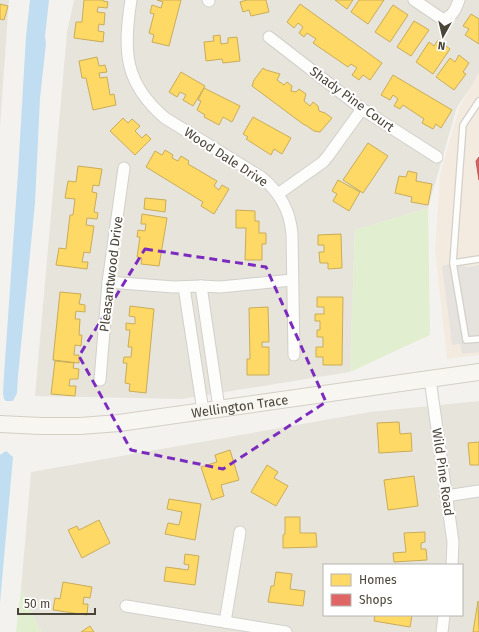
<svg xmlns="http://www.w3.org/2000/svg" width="479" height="632" font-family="'Fira Sans',sans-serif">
<rect width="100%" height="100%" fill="#f4f2ee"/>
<g fill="#e7e4dc" fill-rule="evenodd">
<polygon points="0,0 9,0 0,126"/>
<polygon points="74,0 479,0 479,75 457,107 428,208 355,230 350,372 182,399 35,396 67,32"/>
<path d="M479,401V632H41L21,589L31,472L370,412ZM324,565H462V615H324Z"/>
</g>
<polygon fill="#f3ebdf" points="479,72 479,355 447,359 435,250 440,175 459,108"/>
<g fill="#e1eecf">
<polygon points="428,208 430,335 350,372 355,230"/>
<polygon points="21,589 41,632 16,632"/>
</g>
<polygon fill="#e6e3df" points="450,264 468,267 479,265 479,352 462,354 460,344 452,345 442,266"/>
<g fill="#c0ddf1">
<polygon points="30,0 49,0 45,36 46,44 40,98 35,203 18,376 17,393 13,401 6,401 4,399 3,393 4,375 18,173 26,36"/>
<polygon points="6,451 13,457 0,603 0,455"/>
</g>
<g fill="#ffd966" stroke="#c9ac58">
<polygon points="84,0 103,0 103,1 108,2 107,8 98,7 97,12 105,13 104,25 99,24 98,31 104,32 103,42 74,38 76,22 82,22"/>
<polygon points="157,0 181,0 169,46 152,42 154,35 149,33 154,14 150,13 152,5 161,8 163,2"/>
<polygon points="247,0 266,0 269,12 251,16 249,10 243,12 240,2"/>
<polygon points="335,0 353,0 347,9"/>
<polygon points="359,0 384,0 368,24 351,12"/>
<polygon points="0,4 8,6 4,20 0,19"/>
<polygon points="300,4 382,63 370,80 363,75 359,80 352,75 357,68 351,64 348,67 313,43 316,39 307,33 304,37 299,33 303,27 298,23 294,28 287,22"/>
<polygon points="393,5 408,15 390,42 375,32"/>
<polygon points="471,14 479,19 479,44 465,35 469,29 463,26"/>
<polygon points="414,21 429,30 411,56 397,47"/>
<polygon points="220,35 221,44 228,43 228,38 237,37 240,61 223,63 222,59 206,61 204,42 214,41 213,36"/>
<polygon points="438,40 450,49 433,74 416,62 429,42 434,46"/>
<polygon points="459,55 469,63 463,72 466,74 454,90 436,77 450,58 455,62"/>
<polygon points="97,57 99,66 105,65 107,72 99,73 100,78 107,77 110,95 114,94 116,105 93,110 86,78 82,78 79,61"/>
<polygon points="263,68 266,70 280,74 277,80 284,85 287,82 292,86 291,91 296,92 299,89 306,94 304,101 310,106 313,102 318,106 319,111 325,113 332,118 320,132 314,131 307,126 303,124 252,86 254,80"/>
<polygon points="181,72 205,86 193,106 183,100 186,95 180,92 177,97 169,92"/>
<polygon points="393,75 452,110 441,128 436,124 433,129 422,123 424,119 403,105 400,109 394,106 398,99 393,95 390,100 381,95"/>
<polygon points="204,88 240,106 232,122 223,117 219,125 204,117 205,115 197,110 201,101 198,100"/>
<polygon points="253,117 291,138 282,154 274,149 271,155 246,139 248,137 243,134"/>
<polygon points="123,118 128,123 132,119 140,126 135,131 142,138 146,134 151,139 135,155 110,131"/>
<polygon points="368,143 388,156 363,193 343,180"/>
<polygon points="165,150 173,155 172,158 178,161 181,156 189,161 188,164 217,181 214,186 219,190 222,185 229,189 214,214 201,206 203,202 146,167 155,151 162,155"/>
<polygon points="78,166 102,169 99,186 93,185 92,192 97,193 94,212 98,213 97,219 87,218 86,225 94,226 90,253 84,252 82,262 88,262 87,269 56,265 59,248 66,249 70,215 73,215 75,199 65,198 68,181 76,182"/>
<polygon points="408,171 417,173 416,181 432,184 428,205 411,202 412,197 395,193 399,176 406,177"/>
<polygon points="338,180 360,192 349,211 333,201 337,194 332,191"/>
<polygon points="145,198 166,200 165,212 144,209"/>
<polygon points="236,210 255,211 255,221 259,221 259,233 266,233 266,244 262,244 262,260 245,260 246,228 236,228"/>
<polygon points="142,214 167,218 159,266 141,264 142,258 137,257 140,237 137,237 138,230 145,231 146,224 141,224"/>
<polygon points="341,234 342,268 328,269 328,263 320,263 319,252 324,252 324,245 318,245 318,235"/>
<polygon points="60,292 81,294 79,304 85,305 85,312 76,311 75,319 80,319 79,335 82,335 81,346 75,345 74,355 79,355 79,363 53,360"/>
<polygon points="317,297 343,297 342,365 323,365 323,357 316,357 316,347 323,347 323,337 317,337 317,330 320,330 320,321 315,321 315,314 324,314 324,307 317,307"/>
<polygon points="130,306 154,309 146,393 129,391 130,384 125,383 127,363 123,363 124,357 131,357 132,347 128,347 130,330 126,330 126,323 135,324 135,317 129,316"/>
<polygon points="268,307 269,342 262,342 262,347 269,347 269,375 247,375 247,359 250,359 249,308"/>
<polygon points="55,361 74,363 73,368 79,369 78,379 70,379 69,386 76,386 75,396 51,394"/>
<polygon points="399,422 400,434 411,433 412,451 379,453 377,423"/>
<polygon points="479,442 479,465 470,465 468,443"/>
<polygon points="230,450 239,480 221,485 224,496 212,500 201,467 217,462 215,455"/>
<polygon points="267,465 278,472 274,478 288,486 276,506 251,492"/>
<polygon points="414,476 418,506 388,510 384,480"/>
<polygon points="169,499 201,504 195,540 165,534 168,523 179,525 182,512 167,509"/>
<polygon points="285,517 300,517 300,533 316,533 317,547 283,548 283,535 285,534"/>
<polygon points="99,520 110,543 82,558 68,530 77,526 79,530"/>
<polygon points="425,532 425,542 421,543 421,549 426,549 427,560 394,562 393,553 406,552 404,533"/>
<polygon points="185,554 199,556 195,585 164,581 166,567 188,570 189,565 184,564"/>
<polygon points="276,572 292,574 290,589 305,591 303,606 268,602 271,586 274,586"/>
<polygon points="63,582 92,587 90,598 84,597 83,604 88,604 87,615 53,610 55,598 60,599"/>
<polygon points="478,601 479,632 473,632"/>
<polygon points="375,615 412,615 410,627 374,621"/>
<polygon points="90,626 94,632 81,632"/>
</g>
<polygon fill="#e06666" stroke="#b35c58" points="479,157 479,180 476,161"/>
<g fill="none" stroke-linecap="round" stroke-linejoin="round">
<defs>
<g id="lane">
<polyline points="479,101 463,125 453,263 466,340 479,339"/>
<polyline points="453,263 479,259"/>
</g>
<g id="street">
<path d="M131,0C123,51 124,83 165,118L261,177C280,192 290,210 292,234L294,355"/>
<polyline points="208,0 209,1"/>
<path d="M414,0L442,19C452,18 456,9 459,0"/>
<polyline points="269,37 362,109 437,157"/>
<polyline points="278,194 323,162 328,156 362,109"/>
<polyline points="108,282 174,287 201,286 220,287 292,280"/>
<polyline points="201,286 219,408"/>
<polyline points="184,287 203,411"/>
<polyline points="430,379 453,542 452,565"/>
<polyline points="100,380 108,282 124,168"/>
<polyline points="446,496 479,491"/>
<polyline points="126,606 286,632"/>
<polyline points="225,622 240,532"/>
<polyline points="442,632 444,615"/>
</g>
<g id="secondary">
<path id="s1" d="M0,424L41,426H80L119,423L479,372"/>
</g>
</defs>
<use href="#lane" stroke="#d2d0cb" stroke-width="8"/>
<use href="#street" stroke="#d2d0cb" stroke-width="13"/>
<use href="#secondary" stroke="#d3cfc5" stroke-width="18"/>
<use href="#lane" stroke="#fdfdfc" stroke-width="5.5"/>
<use href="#street" stroke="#fdfdfc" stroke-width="11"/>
<use href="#secondary" stroke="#f7f6f1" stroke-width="16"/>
</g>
<path fill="none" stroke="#7b2cbf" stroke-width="3" stroke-dasharray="8 5" stroke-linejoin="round" d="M145,249L266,267L326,402L223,469L131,450L79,356Z"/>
<g text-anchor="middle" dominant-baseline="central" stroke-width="4" stroke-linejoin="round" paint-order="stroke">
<g font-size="13" fill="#4b4439" stroke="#fff">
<text transform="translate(352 99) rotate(36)">Shady Pine Court</text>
<text transform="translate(226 157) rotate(33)">Wood Dale Drive</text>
<text transform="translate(111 274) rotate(-83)">Pleasantwood Drive</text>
<text stroke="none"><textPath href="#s1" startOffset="241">Wellington Trace</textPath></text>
<text transform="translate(443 472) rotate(82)">Wild Pine Road</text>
</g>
</g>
<rect x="323" y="564" width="140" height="52" fill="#ffffff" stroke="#b7b4b0"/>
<rect x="331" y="574" width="20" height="12" fill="#ffd966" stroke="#b7b4b0"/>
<text x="359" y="584" font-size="12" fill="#4b4439">Homes</text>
<rect x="331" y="594" width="20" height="12" fill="#e06666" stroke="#b7b4b0"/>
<text x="359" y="604" font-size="12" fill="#4b4439">Shops</text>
<g transform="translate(443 36) rotate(188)" stroke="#ffffff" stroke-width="3" paint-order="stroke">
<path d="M0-3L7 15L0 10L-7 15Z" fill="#4b4439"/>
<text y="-6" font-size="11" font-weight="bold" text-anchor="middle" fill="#4b4439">N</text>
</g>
<path d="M18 608v6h77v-6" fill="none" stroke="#4b4439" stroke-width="2"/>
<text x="24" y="608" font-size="12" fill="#4b4439" stroke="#ffffff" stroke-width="3" paint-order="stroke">50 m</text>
</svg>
